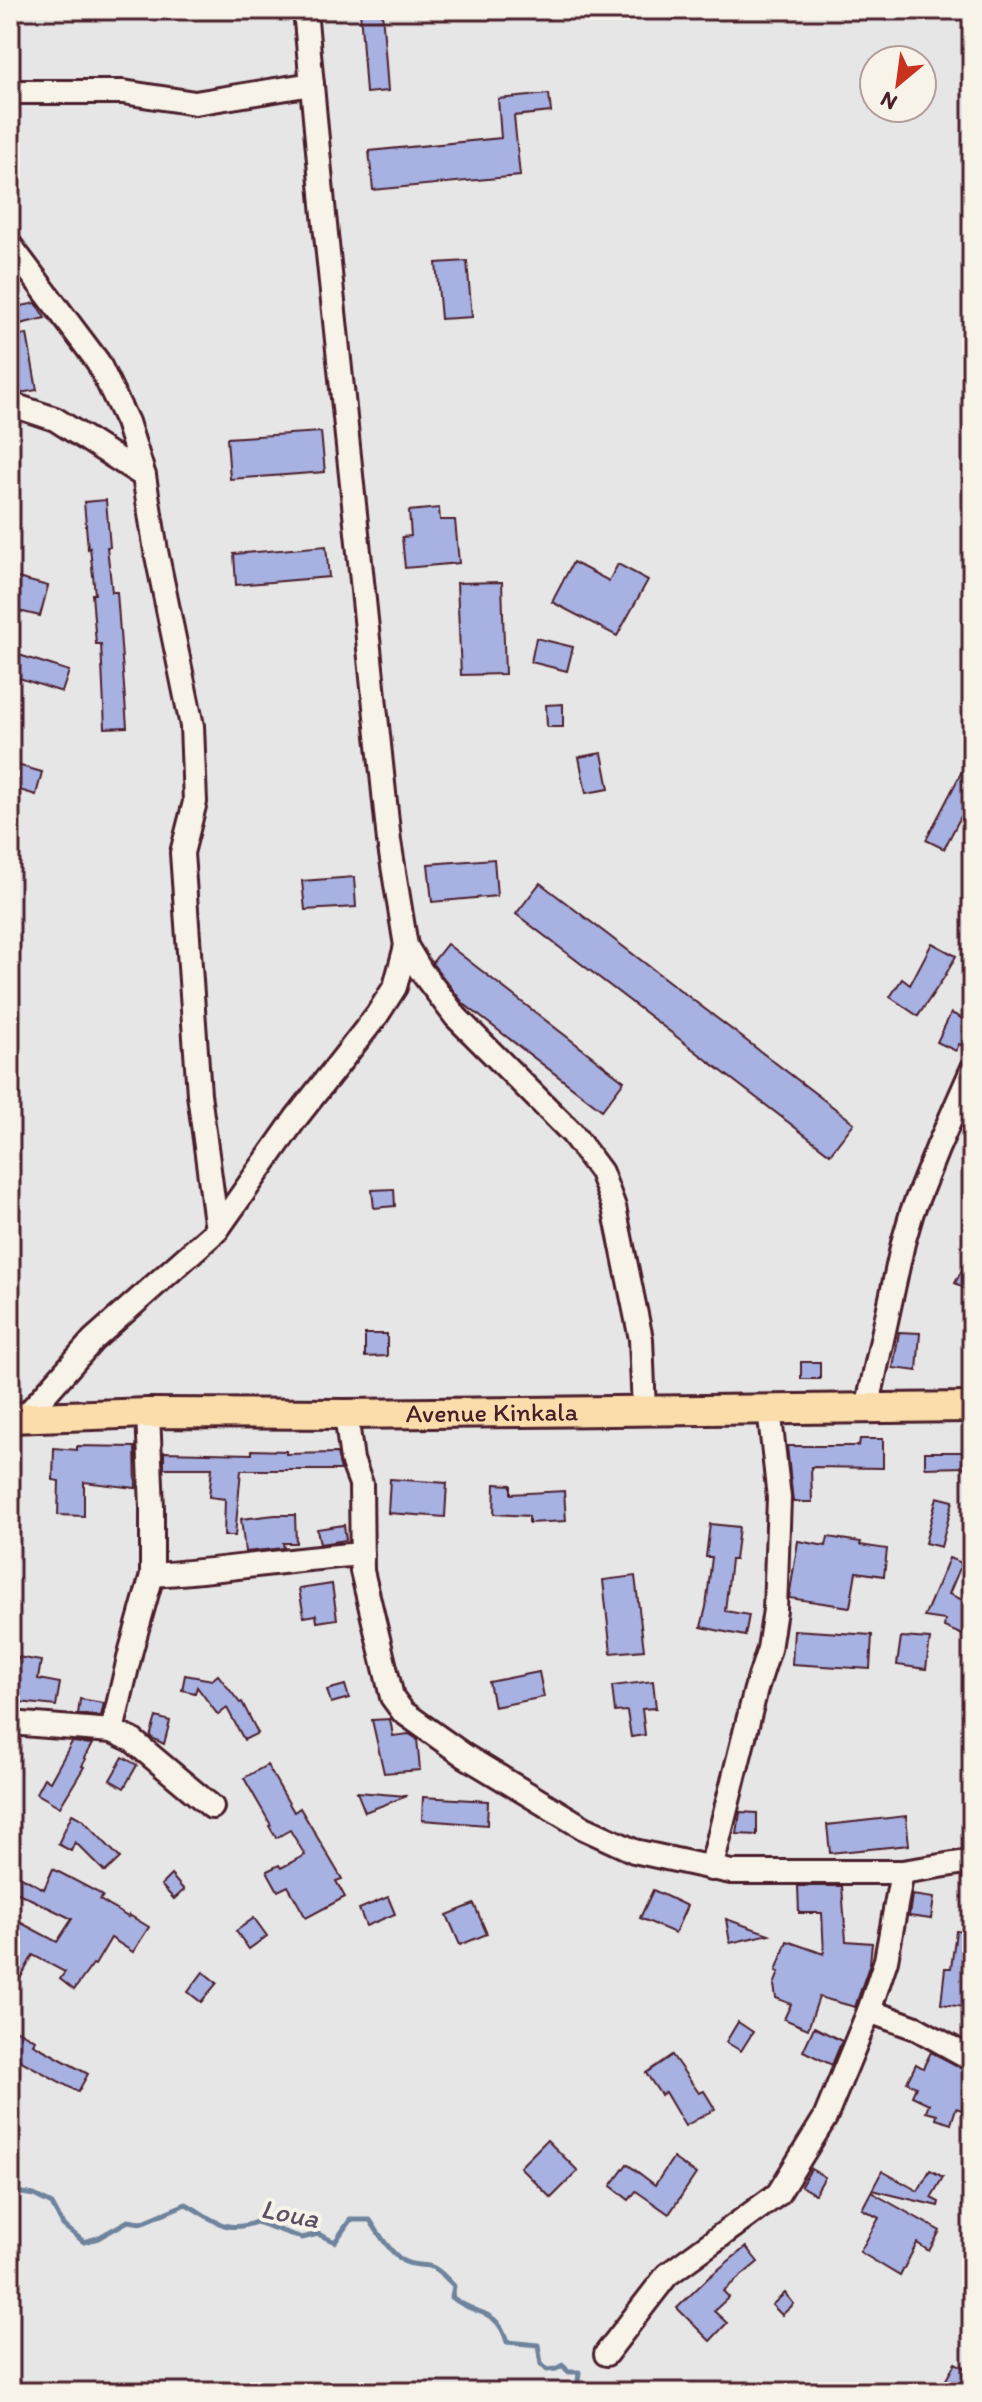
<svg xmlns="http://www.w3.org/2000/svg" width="982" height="2402" font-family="Itim,sans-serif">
<rect width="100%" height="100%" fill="#e7e6e7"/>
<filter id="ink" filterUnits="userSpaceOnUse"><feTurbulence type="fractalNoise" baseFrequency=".0125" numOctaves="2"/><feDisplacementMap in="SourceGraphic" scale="16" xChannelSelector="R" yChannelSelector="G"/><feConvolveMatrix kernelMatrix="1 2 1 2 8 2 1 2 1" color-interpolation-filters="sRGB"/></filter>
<g filter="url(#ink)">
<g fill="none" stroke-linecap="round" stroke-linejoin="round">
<path stroke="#6e839c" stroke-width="5" d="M10,2191L34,2195L52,2204L63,2225L84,2242L98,2238L128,2221L141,2223L186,2204C212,2218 224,2235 256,2222L302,2238L318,2234L335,2242L350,2220H370C379,2234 389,2251 403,2261C413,2266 419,2264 429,2266C438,2268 447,2279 454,2286L452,2297C475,2317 497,2306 507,2342L538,2345L541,2364L547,2370L556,2369L563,2365L568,2372H579L577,2392"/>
</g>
<g fill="#a7b1e2" stroke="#4a1f2b" stroke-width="2">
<polygon points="360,10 382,10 388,91 366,93"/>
<polygon points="549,94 551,112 514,116 520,176 373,190 369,151 501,138 498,99"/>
<polygon points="467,261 472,317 441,319 436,263"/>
<polygon points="36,303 45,318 20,324 16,307"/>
<polygon points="27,334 37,390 20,393 10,390 10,337"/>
<polygon points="321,432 325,472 230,479 227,438"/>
<polygon points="106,500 110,547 107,547 112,592 117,592 127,727 105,728 101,644 96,644 92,594 95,594 90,548 88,549 84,502"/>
<polygon points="439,508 440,520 455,520 459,563 405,568 402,537 411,536 409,511"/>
<polygon points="326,546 329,577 236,585 234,554"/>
<polygon points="573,562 609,581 618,564 648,580 617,636 552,602"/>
<polygon points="10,576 48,586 40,616 10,609"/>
<polygon points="502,582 505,674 461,675 457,583"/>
<polygon points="536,638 573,647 567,671 531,662"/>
<polygon points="16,654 69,671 62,692 10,675"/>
<polygon points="563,704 563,727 547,727 546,705"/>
<polygon points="972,752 972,795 944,849 926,840"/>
<polygon points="602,753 609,789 586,793 579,757"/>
<polygon points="10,763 42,772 36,795 10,787"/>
<polygon points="494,859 497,896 432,902 428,864"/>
<polygon points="354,877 356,907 305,910 302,881"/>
<polygon points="540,883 854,1123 830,1154 516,914"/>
<polygon points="932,943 956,956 945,976 918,1016 890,997 902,979 910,985"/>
<polygon points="447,944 624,1081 602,1110 464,1004 432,963"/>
<polygon points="951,1013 972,1023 972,1050 959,1044 956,1051 937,1042"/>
<polygon points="394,1189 395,1206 374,1208 372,1190"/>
<polygon points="972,1251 972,1292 955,1283"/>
<polygon points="899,1332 920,1333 917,1371 893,1368"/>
<polygon points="365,1334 387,1334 387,1356 365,1357"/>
<rect x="801" y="1362" width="19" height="17"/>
<polygon points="860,1439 883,1439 883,1468 811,1467 812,1502 793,1502 787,1446 859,1446"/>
<polygon points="77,1446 135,1447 136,1488 84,1482 84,1516 58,1515 59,1481 53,1480 54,1448 77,1450"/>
<polygon points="252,1450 286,1451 286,1454 337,1453 341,1470 241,1470 235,1536 224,1536 225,1499 209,1497 212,1468 164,1468 164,1452 252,1454"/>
<polygon points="925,1452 965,1452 965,1467 925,1468"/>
<polygon points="390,1479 447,1483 445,1517 388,1513"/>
<polygon points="495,1484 511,1485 511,1494 564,1491 566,1521 529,1523 529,1516 494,1514"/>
<polygon points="937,1497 953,1501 941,1547 925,1543"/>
<polygon points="275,1515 295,1515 296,1543 283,1543 284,1548 245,1552 241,1519"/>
<polygon points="710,1524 739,1527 735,1560 731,1560 725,1611 749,1615 745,1636 701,1627 706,1607 712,1557 706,1557"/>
<polygon points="344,1525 346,1540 320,1544 317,1529"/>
<polygon points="828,1537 861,1542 860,1545 887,1549 884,1576 856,1572 850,1607 789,1598 798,1541 826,1546"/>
<polygon points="949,1558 962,1563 949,1594 972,1604 972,1639 944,1627 945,1620 924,1617"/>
<polygon points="635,1576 644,1650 611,1653 603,1580"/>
<polygon points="332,1584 337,1619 317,1622 316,1615 304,1617 299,1589"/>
<polygon points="794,1630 872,1635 870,1669 792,1664"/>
<polygon points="901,1637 930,1639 926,1669 897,1665"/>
<polygon points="18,1657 41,1661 38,1679 60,1683 56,1706 10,1701"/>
<polygon points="539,1672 544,1697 494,1707 489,1682"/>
<polygon points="185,1675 212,1680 218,1675 240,1703 242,1702 258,1733 244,1740 227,1708 218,1715 197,1687 195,1693 182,1690"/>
<polygon points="653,1681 656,1708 642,1709 645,1735 631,1737 627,1711 615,1712 612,1686"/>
<polygon points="345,1685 349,1698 331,1703 327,1690"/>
<polygon points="80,1699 104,1703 101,1716 78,1714"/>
<polygon points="156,1717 170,1721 164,1744 150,1737"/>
<polygon points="390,1719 393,1736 409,1734 417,1739 420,1770 384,1773 372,1720"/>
<polygon points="72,1742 92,1744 84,1758 86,1759 82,1766 84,1767 60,1807 36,1793 44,1778 50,1782"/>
<polygon points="123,1757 137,1765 124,1788 110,1780"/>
<polygon points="267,1765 294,1812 300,1808 342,1879 336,1881 345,1897 306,1918 288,1886 278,1891 267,1871 279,1865 281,1868 305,1855 290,1830 276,1838 269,1826 271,1825 244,1778"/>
<polygon points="357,1792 407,1796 365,1812"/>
<polygon points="423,1797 488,1801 487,1825 422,1820"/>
<polygon points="740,1812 757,1813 757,1835 737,1834"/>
<polygon points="72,1814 82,1819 120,1858 105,1872 75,1842 71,1851 58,1844"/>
<polygon points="906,1816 909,1845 830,1853 827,1825"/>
<polygon points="53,1869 97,1892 103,1896 100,1900 128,1917 129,1915 149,1927 133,1952 111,1938 95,1965 93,1964 74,1990 60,1979 65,1972 33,1955 10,1997 10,1917 57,1942 72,1919 10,1889 10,1871 44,1889"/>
<polygon points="171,1875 184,1890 174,1899 161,1885"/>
<polygon points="798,1886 842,1886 846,1941 872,1943 870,1963 855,2007 819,1997 808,2029 784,2019 791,2004 776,1998 774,1985 779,1972 776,1971 787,1941 824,1954 822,1913 799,1913"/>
<polygon points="653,1890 687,1906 675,1933 640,1918"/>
<polygon points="912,1895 934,1898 931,1919 909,1916"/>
<polygon points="388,1897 395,1914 366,1926 359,1909"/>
<polygon points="474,1904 487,1934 460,1945 447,1915"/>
<polygon points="254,1918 267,1936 249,1949 236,1931"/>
<polygon points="726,1919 769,1934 730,1943"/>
<polygon points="956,1931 972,1933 972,1999 965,1998 964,2007 941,2004 945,1968 951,1968"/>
<polygon points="203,1972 217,1983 201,2002 188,1992"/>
<polygon points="738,2022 753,2032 741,2051 726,2042"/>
<polygon points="10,2026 35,2040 33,2044 88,2074 78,2092 10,2055"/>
<polygon points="814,2027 842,2041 832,2065 803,2051"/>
<polygon points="931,2052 972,2073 962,2093 966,2095 962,2110 956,2108 951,2124 936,2119 937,2115 926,2112 929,2104 912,2096 916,2087 907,2082 916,2064 923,2068"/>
<polygon points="672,2055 699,2093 704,2091 715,2109 685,2126 665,2092 661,2095 646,2073"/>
<polygon points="547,2140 578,2171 551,2198 520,2167"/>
<polygon points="673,2158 696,2174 669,2214 636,2191 629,2200 611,2186 627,2164 655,2185"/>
<polygon points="811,2169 825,2177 815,2194 801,2186"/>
<polygon points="930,2170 943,2177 931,2198 939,2202 938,2206 872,2190 882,2171 918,2191"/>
<polygon points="871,2192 940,2231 929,2251 917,2243 900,2276 860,2252 879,2218 862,2209"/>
<polygon points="746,2247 758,2262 723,2291 729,2297 714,2311 727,2323 710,2341 677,2308 709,2277"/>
<polygon points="785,2293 794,2304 782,2315 772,2305"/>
<polygon points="955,2363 968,2370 956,2392 952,2392 942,2387"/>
</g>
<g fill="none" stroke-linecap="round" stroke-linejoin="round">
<defs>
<g id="minor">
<polyline points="305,10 324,215 389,841 406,946 421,971 456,1017 572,1133 601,1172 614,1207 641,1339 644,1411"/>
<polyline points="10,92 123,92 195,103 312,84"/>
<polyline points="10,245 98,362 127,422 144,476"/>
<polyline points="10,404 55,419 144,476 156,551 192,726 195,802 182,853 199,1094 217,1230"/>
<polyline points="867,1409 903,1243 912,1212 938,1147 972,1070"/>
<polyline points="346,1414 352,1460 361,1484 362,1571 392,1697 403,1712 465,1756 584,1828 634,1851 731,1872 902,1872 972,1861"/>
<polyline points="24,1418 93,1340 217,1230 296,1118 377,1015 395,987 406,946"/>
<path d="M152,1575C222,1571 292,1559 362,1554"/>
<polyline points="10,1723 112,1731 131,1650 152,1575 152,1508 148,1413"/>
<polyline points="112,1731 132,1740 212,1807"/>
<polyline points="711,1869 756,1689 769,1649 775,1610 779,1498 769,1408"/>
<polyline points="902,1872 886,1960 869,2011 916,2028 972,2059"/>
<polyline points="606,2354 667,2275 778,2194 825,2118 869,2011"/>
</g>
<g id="major">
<path id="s1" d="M10,1418L148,1413L346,1414L972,1407"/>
</g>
</defs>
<use href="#minor" stroke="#4a1f2b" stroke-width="28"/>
<use href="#major" stroke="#4a1f2b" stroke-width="34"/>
<use href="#minor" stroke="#f7f3e8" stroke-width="22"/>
<use href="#major" stroke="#fbddab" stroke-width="28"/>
</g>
</g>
<g text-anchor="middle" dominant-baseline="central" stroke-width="8" stroke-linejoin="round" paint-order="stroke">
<g font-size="26" fill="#4a1f2b" stroke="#f7f3e8">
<text stroke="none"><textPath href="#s1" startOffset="482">Avenue Kinkala</textPath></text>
</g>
<g font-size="28" font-style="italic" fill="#5c5163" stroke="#f7f3e8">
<text transform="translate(290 2213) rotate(11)">Loua</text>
</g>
</g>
<rect width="982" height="2402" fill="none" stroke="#f7f3e8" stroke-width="40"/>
<rect x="20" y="20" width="942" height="2362" fill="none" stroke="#4a1f2b" stroke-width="3" filter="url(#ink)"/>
<g transform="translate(898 84) rotate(209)"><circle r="38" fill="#f7f3e8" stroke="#b29e9c" stroke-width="2"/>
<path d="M0-6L14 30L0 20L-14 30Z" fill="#c8321e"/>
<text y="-12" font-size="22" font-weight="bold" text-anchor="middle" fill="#4a1f2b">N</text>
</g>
</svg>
